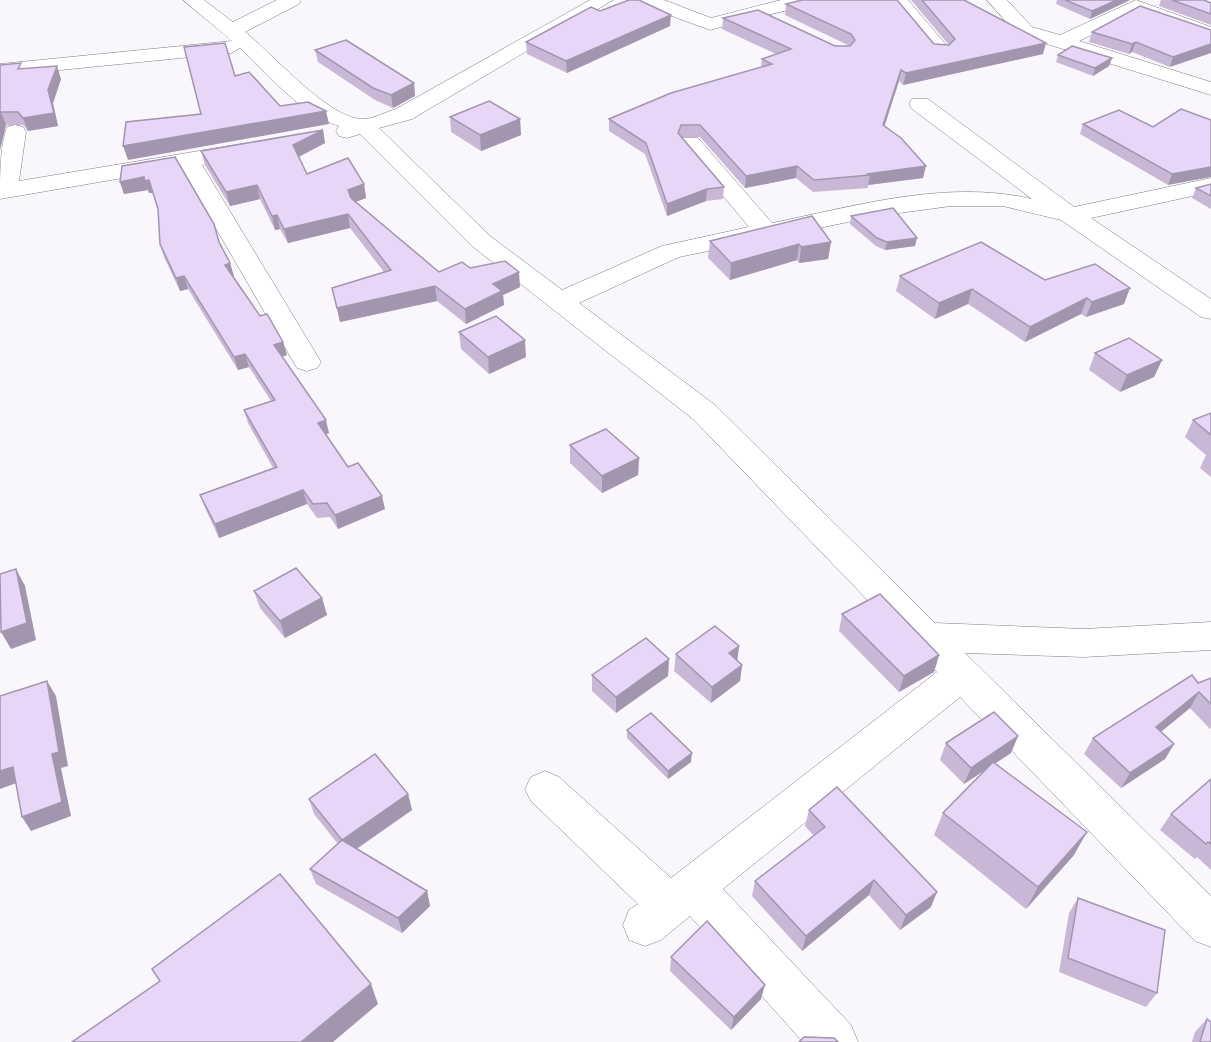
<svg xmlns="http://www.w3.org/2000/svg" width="1211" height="1042" font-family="Cabin,sans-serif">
<rect width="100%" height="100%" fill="#faf7fc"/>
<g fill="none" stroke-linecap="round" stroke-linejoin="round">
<defs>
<g id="minor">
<path d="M183,0H204L233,22L277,0H301L299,4L245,32C271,52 331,122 365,119C375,118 386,112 396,109L590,0H613L412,119L379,128L490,236L562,290L662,246L749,227L679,143L682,138H698L772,223C856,206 947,179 1032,199L912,109L909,104L912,99H928L1074,207L1211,178V192L1091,218L1211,299V319L1201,317L1061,220L1003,206H951L877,216L679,257L579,303L715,405L935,623L1084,629L1211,622V650L1084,657L965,653L1211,896V947L1195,941L960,697L723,889L851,1025L858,1042H803L690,916L661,940L645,946L629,940L623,925L629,910L638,904L531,801L525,789L531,777L545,771L559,777L671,878L937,672L693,419L472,246L360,134L347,138L339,136L336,131L339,126C298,113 271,76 240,48L231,53L0,76V64L232,41Z"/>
<polygon points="637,0 664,0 711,18 781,0 813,0 811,4 710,30 639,4"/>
<polygon points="889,0 908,0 947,46 950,50 947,54 933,54"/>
<polygon points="987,0 1007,0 1032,27 1060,35 1136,0 1211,27 1211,40 1137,13 1079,41 1211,82 1211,95 1018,35"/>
<path d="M15,125L23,127L26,132L19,181L247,143L255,145L258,150L255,155L202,165L321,362L317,368L307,371L297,368L181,168L0,199C0,178 0,145 7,127Z"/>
</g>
</defs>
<use href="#minor" stroke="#7d7b7f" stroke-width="1"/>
<use href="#minor" fill="#fff" fill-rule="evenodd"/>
</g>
<g fill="#c8b8d5">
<polygon points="911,0 964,0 1043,54 903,85 899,81 884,126 923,178 868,185 868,188 813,192 796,178 745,188 700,137 681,137 724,187 723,199 706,201 667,216 645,154 609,131 609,119 761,67 762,59 776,54 722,29 723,18 835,46 850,46 785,15 786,4 934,44 949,45"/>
<polygon points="1057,0 1130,0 1090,19 1056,4"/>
<polygon points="1161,0 1204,0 1211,3 1211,25 1159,6"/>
<polygon points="600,11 670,26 567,73 527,54 526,42"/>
<polygon points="1211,30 1170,67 1132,52 1129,54 1089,42 1092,32"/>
<polygon points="315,50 414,83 415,96 393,108 375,100 318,62"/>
<polygon points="1058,55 1112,58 1109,66 1093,76 1056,62"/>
<polygon points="0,65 23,68 61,79 53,103 58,126 28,131 23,125 6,125 0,150"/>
<polygon points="450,117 520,119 521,135 481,151 451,132"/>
<polygon points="1211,120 1168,185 1080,134 1083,124 1153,127"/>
<polygon points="323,130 325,143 299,157 307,174 364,184 366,198 356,202 439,272 470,268 520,287 503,295 504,305 466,324 437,301 340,322 332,288 384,272 350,228 288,243 280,229 275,230 260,199 230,206 205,165 201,151"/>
<polygon points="122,166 219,243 230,263 233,277 260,316 283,342 287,355 282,357 329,433 326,434 348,467 385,509 338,529 330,517 317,518 307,504 219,538 205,508 200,495 273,468 248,423 244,410 271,401 249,367 238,370 188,289 180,291 164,257 160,244 158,210 153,193 149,193 148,190 124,194 120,182"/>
<polygon points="1211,184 1211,209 1192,198 1196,188"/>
<polygon points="851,216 915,246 885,250 876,246 850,224"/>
<polygon points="710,241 831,242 828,259 799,263 797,260 730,280 708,258"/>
<polygon points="900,276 1045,280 1124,304 1086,317 1081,314 1025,342 968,304 935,319 896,291"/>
<polygon points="459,332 526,357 489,374 461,349"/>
<polygon points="1095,353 1162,360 1154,377 1120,392 1089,370"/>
<polygon points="1211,413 1211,477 1200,468 1206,455 1185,437 1193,420"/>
<polygon points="570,445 639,458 638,475 602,493 570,463"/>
<polygon points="254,591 322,598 327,615 285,638 260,608"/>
<polygon points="842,614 939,655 934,672 899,692 839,631"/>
<polygon points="739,646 737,660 742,665 740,681 711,703 674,671 676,654"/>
<polygon points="669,659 668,676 616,713 592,691 592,675"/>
<polygon points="1211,678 1211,728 1210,729 1190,708 1161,732 1174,744 1165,759 1121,788 1084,754 1093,738"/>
<polygon points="627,730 691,762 668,779 627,738"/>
<polygon points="1018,736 1011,753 994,764 1074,855 1026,909 934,835 943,813 987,768 964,784 940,760 946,743"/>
<polygon points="1211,779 1211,870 1197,857 1195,859 1160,830 1171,814"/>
<polygon points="408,794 412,810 357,849 427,891 430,906 402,933 316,884 310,869 338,844 314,814 309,799"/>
<polygon points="809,810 931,907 900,930 869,895 802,951 752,896 755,881 814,836 805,826"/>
<polygon points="1078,898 1157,993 1146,1007 1059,972 1069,913"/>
<polygon points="671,957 761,999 731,1030 670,971"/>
<polygon points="1207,1019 1211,1042 1192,1042 1195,1032"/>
</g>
<g fill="#a296ae">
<polygon points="1117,0 1130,0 1090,19 1092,11"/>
<polygon points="671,15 670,26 567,73 566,61"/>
<polygon points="1136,42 1132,52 1129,54 1132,44"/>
<polygon points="1046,43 1043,54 903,85 906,73"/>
<polygon points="1211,44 1211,53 1170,67 1173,57"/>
<polygon points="1112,58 1109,66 1093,76 1095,68"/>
<polygon points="57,66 61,79 53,103 58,126 28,131 23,118 48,90"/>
<polygon points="901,70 899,81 881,137 883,125"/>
<polygon points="414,83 415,96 393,108 391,95"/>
<polygon points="326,111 329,124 128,160 123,146"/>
<polygon points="1,112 6,125 0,150 0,114"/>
<polygon points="520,119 521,135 481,151 480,135"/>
<polygon points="323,130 325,143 296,158 293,145"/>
<polygon points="797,166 796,178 745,188 746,176"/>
<polygon points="926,166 923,178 868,185 870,175 868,174"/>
<polygon points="1211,167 1211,177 1168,185 1172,174"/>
<polygon points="144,177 149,180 153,193 149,193 148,190 124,194 120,182"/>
<polygon points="364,184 366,198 350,204 348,190"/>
<polygon points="257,185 260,199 230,206 226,192"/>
<polygon points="707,189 706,201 667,216 667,204"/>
<polygon points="348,214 350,228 288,243 284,229"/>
<polygon points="277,215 280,229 275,230 272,216"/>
<polygon points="917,238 915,246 885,250 887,242"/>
<polygon points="831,242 828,259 799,263 801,247"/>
<polygon points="799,244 797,260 730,280 731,263"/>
<polygon points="230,263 234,276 229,278 225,265"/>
<polygon points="519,272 520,287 503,295 504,305 466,324 465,309 493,284"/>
<polygon points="184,276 188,289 180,291 176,278"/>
<polygon points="435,286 437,301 340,322 337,308"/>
<polygon points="1130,288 1124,304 1086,317 1092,302"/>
<polygon points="972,289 968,304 935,319 939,303"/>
<polygon points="1087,298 1081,314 1025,342 1030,327"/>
<polygon points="525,340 526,357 489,374 488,357"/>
<polygon points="283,342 287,355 278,358 274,345"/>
<polygon points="245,354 249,367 238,370 234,357"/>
<polygon points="1162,360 1154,377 1120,392 1127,375"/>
<polygon points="326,420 329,433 321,436 318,423"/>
<polygon points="639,458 638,475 602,493 602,476"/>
<polygon points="303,490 307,504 219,538 215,524"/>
<polygon points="382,496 385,509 338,529 335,515"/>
<polygon points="16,569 25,586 36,640 11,649 1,632"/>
<polygon points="322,598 327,615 285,638 280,621"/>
<polygon points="739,646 737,663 729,653"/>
<polygon points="939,655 934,672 899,692 904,676"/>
<polygon points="669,659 668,676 616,713 616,697"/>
<polygon points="742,665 740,681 711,703 712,687"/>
<polygon points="47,681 56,696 68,766 61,768 71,816 31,831 22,817 52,754"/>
<polygon points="1199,692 1190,708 1147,743 1156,727"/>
<polygon points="1018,736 1011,753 964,784 971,768"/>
<polygon points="1174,744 1165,759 1121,788 1130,773"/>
<polygon points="692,753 691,762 668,779 668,771"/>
<polygon points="13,767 22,781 0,789 0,771"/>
<polygon points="408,794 412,810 347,855 342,840"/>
<polygon points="1087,832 1074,855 1026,909 1038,887"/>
<polygon points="874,880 869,895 802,951 806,936"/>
<polygon points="427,891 430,906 402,933 398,918"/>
<polygon points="937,892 931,907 900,930 906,915"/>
<polygon points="371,984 378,1004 333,1042 301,1042"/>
<polygon points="765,985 761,999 731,1030 734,1017"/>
</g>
<g fill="#e8d6f8" stroke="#a296ae" stroke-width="1.5">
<polygon points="629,0 639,0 671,15 566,61 526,42 591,7 600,11"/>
<polygon points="802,0 897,0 934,44 949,45 955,39 922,0 964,0 1046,43 906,73 901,70 883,125 901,138 926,166 868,174 870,175 814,180 797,166 746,176 700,125 681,125 678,133 724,187 707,189 667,204 646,143 609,119 671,93 772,64 762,59 791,49 723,18 758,10 835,46 850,46 855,40 851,34 786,4"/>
<polygon points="1065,0 1117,0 1092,11"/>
<polygon points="1172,0 1204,0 1211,3 1211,14"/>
<polygon points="1140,6 1211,30 1211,44 1173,57 1136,42 1132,44 1092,32"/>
<polygon points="346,40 414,83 391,95 373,88 315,50"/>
<polygon points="225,43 235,76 249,72 280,106 308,102 326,111 123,146 126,122 201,114 184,47"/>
<polygon points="1072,46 1112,58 1095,68 1058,55"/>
<polygon points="21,63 18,69 57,66 48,90 54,113 23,118 18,112 1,112 0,114 0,65"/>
<polygon points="489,101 520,119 480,135 450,117"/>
<polygon points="1181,109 1211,120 1211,167 1172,174 1083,124 1119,110 1153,127"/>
<polygon points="323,130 293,145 307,174 348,158 364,184 348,190 351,198 439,272 462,262 470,268 505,261 519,272 493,284 502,291 465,309 435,286 337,308 332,288 391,270 348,214 284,229 277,215 272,216 257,185 226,192 201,151"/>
<polygon points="175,157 214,224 219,242 230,263 225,265 260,316 267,314 283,342 274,345 326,420 318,423 348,467 358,463 382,496 335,515 327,503 313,504 303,490 215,524 200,495 277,467 244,410 275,400 245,354 234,357 184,276 176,278 160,244 158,209 149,180 145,181 144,177 120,182 122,166"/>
<polygon points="1211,184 1211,196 1196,188"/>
<polygon points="893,208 917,238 887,242 877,238 851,216"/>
<polygon points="812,216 831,242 801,247 799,244 731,263 710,241"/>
<polygon points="981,242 1045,280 1095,264 1130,288 1092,302 1087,298 1030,327 972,289 939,303 900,276"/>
<polygon points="496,316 525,340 488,357 459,332"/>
<polygon points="1129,338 1162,360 1127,375 1095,353"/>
<polygon points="1211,413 1211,435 1193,420"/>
<polygon points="606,429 639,458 602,476 570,445"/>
<polygon points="296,568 322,598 280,621 254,591"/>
<polygon points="16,569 27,623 1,632 0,574"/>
<polygon points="880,594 939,655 904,676 842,614"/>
<polygon points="715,626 739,646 729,653 742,665 712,687 676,654"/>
<polygon points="646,638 669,659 616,697 592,675"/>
<polygon points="1192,675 1198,683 1211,678 1211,704 1199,692 1156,727 1174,744 1130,773 1093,738"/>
<polygon points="47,681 59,752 52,754 62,802 22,817 13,767 0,771 0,696"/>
<polygon points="994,712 1018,736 971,768 946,743"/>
<polygon points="651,713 692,753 668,771 627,730"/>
<polygon points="375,754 408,794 342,840 309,799"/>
<polygon points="993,762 1087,832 1038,887 943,813"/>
<polygon points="1211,779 1211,844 1208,842 1206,844 1171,814"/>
<polygon points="837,787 937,892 906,915 874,880 806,936 755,881 825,827 809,810"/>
<polygon points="342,840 427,891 398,918 310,869"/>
<polygon points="280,874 371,984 301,1042 72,1042 160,981 152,969"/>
<polygon points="1078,898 1165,930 1157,993 1068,958"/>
<polygon points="707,921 765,985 734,1017 671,957"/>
<polygon points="1207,1019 1211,1022 1211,1042 1200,1042"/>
<polygon points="804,1037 834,1038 838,1042 799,1042"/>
</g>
</svg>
